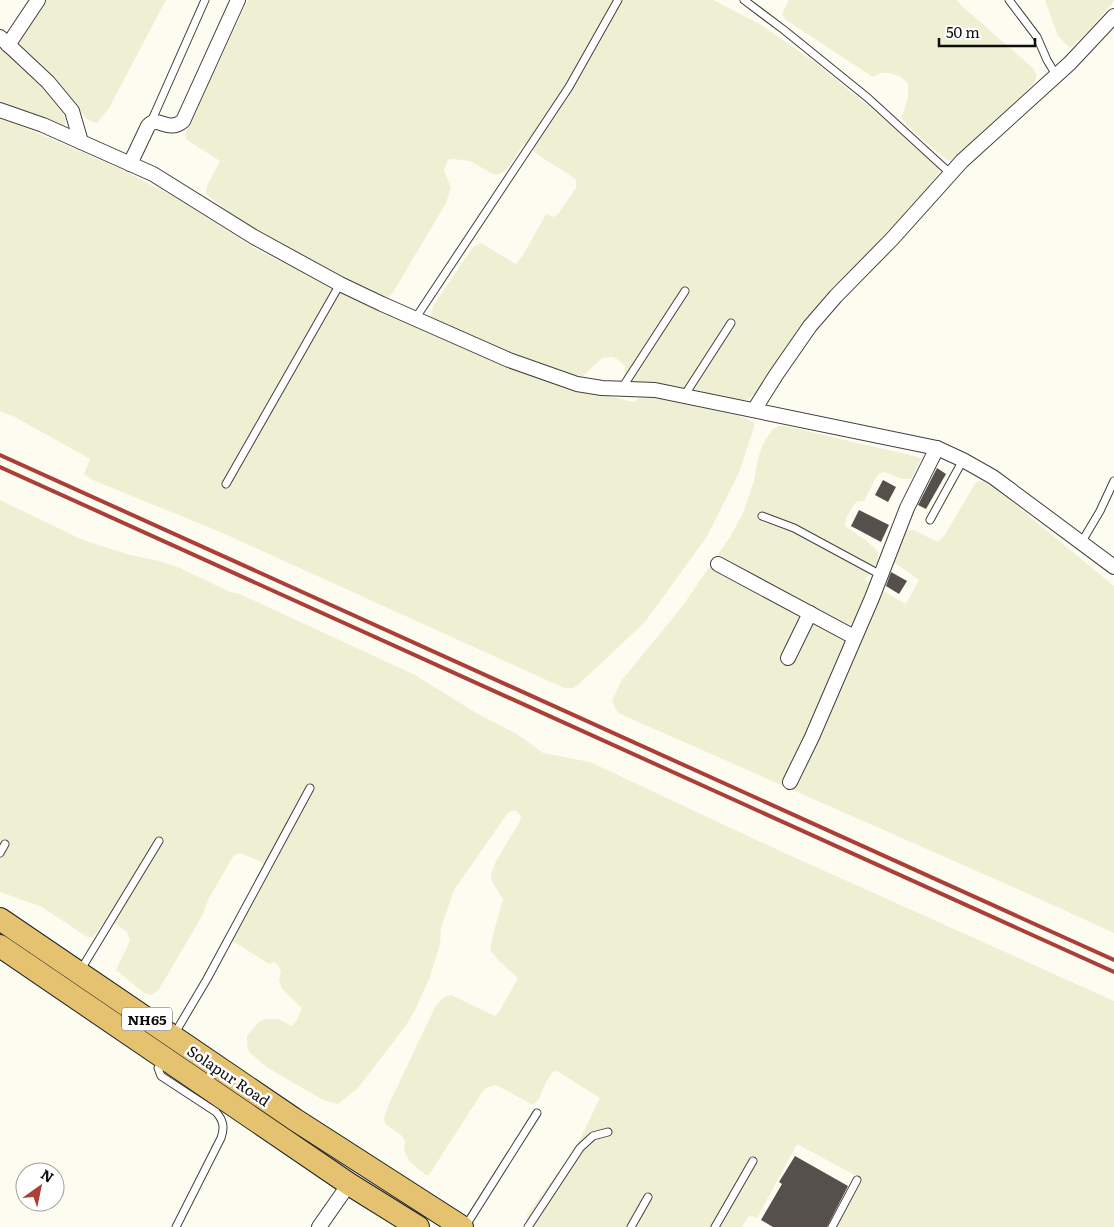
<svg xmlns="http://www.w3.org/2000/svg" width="1114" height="1227" font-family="Literata,serif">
<rect width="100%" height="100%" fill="#fdfcf0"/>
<g fill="#eff0d3">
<polygon points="41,0 166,0 109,108 98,122 94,123 86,118 62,87 13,40"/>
<polygon points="248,0 713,0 760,24 816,63 885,120 939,167 939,173 909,215 763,386 749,399 740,401 660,386 626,381 624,380 625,366 617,359 612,357 602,358 583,376 560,373 434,321 431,316 433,306 473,247 481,243 516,264 523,255 546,214 554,217 558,214 576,188 576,180 570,175 544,159 524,144 505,171 497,175 491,173 470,161 453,159 448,160 446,164 444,171 451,187 446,203 394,291 389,297 383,298 281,250 252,230 206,194 207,186 220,161 190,142 186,139 185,134"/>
<polygon points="789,0 957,0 964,8 1033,68 1037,76 1034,83 1016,102 953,160 947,160 914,132 901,118 908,98 908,83 899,76 889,73 881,73 873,77 786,20 782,14"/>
<polygon points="1045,0 1114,0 1114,1 1089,30 1070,48 1058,36"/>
<polygon points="0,43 48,88 62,109 65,122 63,130 0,104"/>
<polygon points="0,117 118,168 177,198 259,251 343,291 546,380 629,401 635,402 642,395 736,415 750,420 754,423 754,427 739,473 706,538 645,622 579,684 573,688 564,688 218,531 95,481 84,474 90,459 15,417 0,411"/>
<polygon points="780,426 785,426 918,457 921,459 911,479 902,479 884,472 878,474 864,501 856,502 846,518 845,526 867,541 878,552 878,561 865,580 906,604 919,580 892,561 904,530 913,530 938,542 944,536 975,484 978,481 983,481 994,487 1114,586 1114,933 1013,887 618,713 612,701 621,681 681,608 730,537 743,513 754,481 758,458 764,442 773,429"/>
<polygon points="0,500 83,540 130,555 160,561 180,568 230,592 240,594 415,675 478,714 517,734 543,753 590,762 778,850 1114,1001 1114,1227 837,1227 862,1179 797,1144 757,1218 751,1216 748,1217 742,1227 528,1227 527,1215 576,1147 600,1098 557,1071 553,1072 546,1082 539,1099 533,1105 496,1085 488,1087 483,1091 429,1175 426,1175 410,1162 404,1151 405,1141 401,1135 385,1124 384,1117 389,1104 435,1007 440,1001 446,996 451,995 495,1016 499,1012 518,978 499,961 490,950 494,931 503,899 491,880 491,874 496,861 520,821 521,816 516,811 511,811 507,814 454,890 441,928 440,944 430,977 415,1010 405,1027 357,1089 338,1104 323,1100 268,1068 250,1053 247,1046 247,1036 259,1022 266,1019 278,1019 292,1026 297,1020 302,1008 282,989 279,980 281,970 277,964 274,962 269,964 231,940 268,867 261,862 241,853 234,855 209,898 202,916 158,991 151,995 144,993 116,970 130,941 127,932 111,921 105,921 93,937 87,937 42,907 0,892"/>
</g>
<g fill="#55504b">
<polygon points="937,468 946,474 926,509 918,505"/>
<polygon points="883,480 896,487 888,502 875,495"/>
<polygon points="859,510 889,525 881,542 851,526"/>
<polygon points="891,572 907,581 899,594 886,586"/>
<polygon points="795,1156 848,1186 827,1227 773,1227 761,1220 782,1184 779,1182"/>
</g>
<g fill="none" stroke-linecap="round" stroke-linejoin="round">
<defs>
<g id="service">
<polyline points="744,0 784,30 868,98 951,174"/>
<polyline points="1009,0 1037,37 1047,60 1056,75"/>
<polyline points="151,122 205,0"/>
<polyline points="415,319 569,87 618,0"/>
<polyline points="622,388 685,291"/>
<polyline points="684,396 731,323"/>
<polyline points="226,484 340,284"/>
<polyline points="762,516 794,528 881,575"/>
<polyline points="930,520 963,460"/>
<polyline points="1081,543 1100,511 1114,481"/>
<polyline points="0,853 5,844"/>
<polyline points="80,971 159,841"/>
<polyline points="175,1033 207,979 310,788"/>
<path d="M162,1060L158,1068L161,1076L216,1112C223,1120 225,1127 221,1138L176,1227"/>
<polyline points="465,1227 537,1113"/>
<polyline points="528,1227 580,1148 593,1136 608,1132"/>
<polyline points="631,1227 648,1197"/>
<polyline points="715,1227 753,1161"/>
<polyline points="832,1227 857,1180"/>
</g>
<g id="minor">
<polyline points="0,37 48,82 72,111 81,142"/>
<polyline points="8,45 38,0"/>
<polyline points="0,110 43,125 153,174 254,237 340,284 382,304 509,360 577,384 602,388 655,390 937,448 963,460 993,477 1114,567"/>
<path d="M130,164L148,126C158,114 167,134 183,121L238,0"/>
<polyline points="754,410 776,375 810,326 836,296 892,239 962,161 1070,63 1114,16"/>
<polyline points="718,564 854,637"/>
<polyline points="788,658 810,613"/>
<polyline points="790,782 812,737 872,598 907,508 937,448"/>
<polyline points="319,1227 349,1184"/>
</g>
<g id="trunk">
<polyline points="0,919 294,1119 462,1227"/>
<polyline points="0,946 349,1184 418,1227"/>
</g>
</defs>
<use href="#service" stroke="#404040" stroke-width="9"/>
<use href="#minor" stroke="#404040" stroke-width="16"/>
<use href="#trunk" stroke="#1e1e1e" stroke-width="24"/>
<use href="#service" stroke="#fff" stroke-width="7"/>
<use href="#minor" stroke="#fff" stroke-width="14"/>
<use href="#trunk" stroke="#e4c270" stroke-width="22"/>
<g stroke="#ab3f38" stroke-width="4">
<polyline points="0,455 1114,960"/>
<polyline points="0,467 1114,972"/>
</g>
</g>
<g text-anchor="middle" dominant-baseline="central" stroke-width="5" stroke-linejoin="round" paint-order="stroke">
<rect fill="#fff" stroke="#565656" stroke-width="1" x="122" y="1007.5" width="50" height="23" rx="4"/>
<g font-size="14" font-weight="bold" fill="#0d0d0d">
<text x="147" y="1019">NH65</text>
</g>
<g font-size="15" fill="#0d0d0d" stroke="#fff">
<text transform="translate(229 1075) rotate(34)">Solapur Road</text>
</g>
</g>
<g transform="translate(40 1187) rotate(33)"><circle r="24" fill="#ffffff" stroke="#9e9e9e"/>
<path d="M0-4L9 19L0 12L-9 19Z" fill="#ab3f38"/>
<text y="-8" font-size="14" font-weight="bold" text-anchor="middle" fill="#0d0d0d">N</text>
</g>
<path d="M939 38v8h96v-8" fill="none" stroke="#0d0d0d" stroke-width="2.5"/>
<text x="946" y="38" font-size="15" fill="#0d0d0d" stroke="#ffffff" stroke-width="4" paint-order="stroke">50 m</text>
</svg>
